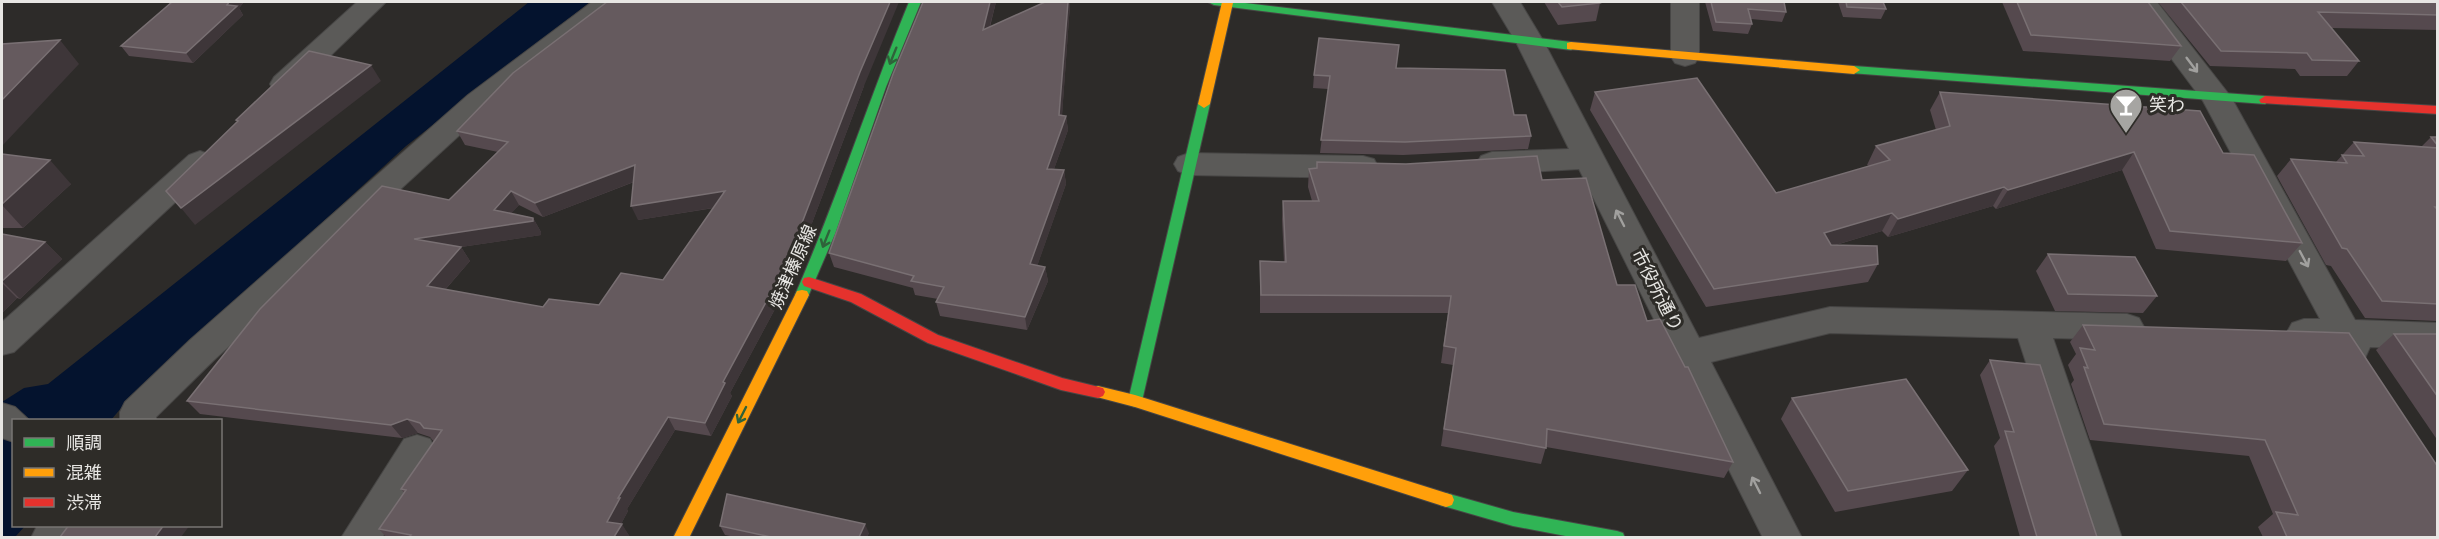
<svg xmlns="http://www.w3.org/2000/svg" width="2439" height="539" font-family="'Fira Sans Condensed','Noto Sans JP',sans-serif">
<rect width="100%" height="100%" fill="#2d2b29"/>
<polygon fill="#04132e" points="529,2 590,2 406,146 127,401 111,420 14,420 14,526 25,526 15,537 2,538 2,402 24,388 48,384"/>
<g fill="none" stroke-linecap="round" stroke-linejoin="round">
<defs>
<g id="street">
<polygon points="357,2 386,2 294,91 284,93 274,91 270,84 274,77"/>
<polygon points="592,2 623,2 619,8 488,109 214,360 156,417 156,420 120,420 120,412 125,402 190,340 468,95"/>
<polygon points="1492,2 1520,2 1544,42 1699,338 1830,307 2127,314 2139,318 2144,327 2139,336 2127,340 2053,338 2122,538 2083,538 2018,338 1830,333 1711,362 1802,538 1763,538 1579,169 1492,174 1481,170 1477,163 1481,156 1492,152 1569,149 1516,42"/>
<polygon points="1671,2 1699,2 1699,57 1695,63 1685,66 1675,63 1671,57"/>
<polygon points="2129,2 2157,2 2231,97 2355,320 2438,323 2438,349 2370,347 2365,358 2353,362 2341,358 2335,346 2304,345 2292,341 2287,332 2292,323 2304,319 2320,319 2203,101"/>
<polygon points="200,151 211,155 215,162 211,169 14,352 2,355 2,322 189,155"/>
<polygon points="1189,153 1363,156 1374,159 1378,167 1374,175 1363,178 1189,175 1178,171 1174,164 1178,157"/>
<polygon points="2,403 15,407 29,420 14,420 14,442 2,438"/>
<polygon points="417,435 430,439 436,450 382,538 341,538 404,439"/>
<polygon points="37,526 79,526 74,538 31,538"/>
</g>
<g id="fast">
<path d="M909,2H921L886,87L835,234L807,299H797L795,295C837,199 869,99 909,2Z"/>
<polygon points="1208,2 1237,2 1571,42 1577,46 1571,50 1214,5"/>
<polygon points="1854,66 2265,96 2271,100 2265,104 1850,73 1848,70"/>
<polygon points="1204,100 1210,104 1142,401 1140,405 1135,407 1130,405 1128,401 1198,104"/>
<polygon points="1446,493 1513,512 1617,531 1623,533 1625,538 1576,538 1513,526 1440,505 1438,500 1440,495"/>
</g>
<g id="slow">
<polygon points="1222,2 1233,3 1210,104 1204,108 1198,104"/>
<polygon points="1571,42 1854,66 1860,70 1854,74 1567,49 1567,43"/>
<polygon points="802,290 807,291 809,295 689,538 673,538 795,295 797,291"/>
<polygon points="1098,386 1135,395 1446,493 1452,495 1454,500 1452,505 1446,507 1135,407 1093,396 1091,392 1093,388"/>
</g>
<g id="jam">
<polygon points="2265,96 2438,106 2438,114 2261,103 2259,100"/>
<polygon points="809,277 861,294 938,335 1062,378 1103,388 1105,392 1103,396 1098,398 1061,390 928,343 851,302 804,286 802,282 804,278"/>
</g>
</defs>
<use href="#street" stroke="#474645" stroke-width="2"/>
<use href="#fast" stroke="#474645" stroke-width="2"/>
<use href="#slow" stroke="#474645" stroke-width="2"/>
<use href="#jam" stroke="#474645" stroke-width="2"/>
<use href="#street" fill="#5b5a58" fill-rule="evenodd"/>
<use href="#fast" fill="#30b455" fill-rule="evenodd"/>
<use href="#slow" fill="#ff9f0a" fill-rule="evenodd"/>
<use href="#jam" fill="#e5322d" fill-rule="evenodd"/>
</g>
<g fill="#55494e" fill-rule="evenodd">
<polygon points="172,2 244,2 239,8 243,15 193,63 129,56 121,46"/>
<polygon points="996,2 990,27 1070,4 1062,115 1066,116 1068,130 1054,169 1064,170 1066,184 1037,266 1045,267 1048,281 1027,330 940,316 936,302 938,299 915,295 913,288 834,267 829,253"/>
<polygon points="1544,2 1599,2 1600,3 1596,21 1558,25"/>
<polygon points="1705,2 1784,2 1786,12 1782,22 1751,19 1752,24 1748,34 1713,31"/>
<polygon points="1838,2 1883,2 1886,9 1881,19 1843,17"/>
<polygon points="2002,2 2148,2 2181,46 2170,61 2023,51"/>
<polygon points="2158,2 2438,2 2438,30 2331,28 2359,61 2347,76 2300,76 2295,69 2210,66"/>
<polygon points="1396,68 1514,115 1531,136 1528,149 1403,155 1320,153 1328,89 1313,88 1314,75"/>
<path d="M864,86L790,281L730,393L732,396L711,436L675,430L627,509L628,511L621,524L630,537H386L379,529L404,493L401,489L434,442L430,437L418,433L402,438L200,414L187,401L449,200L498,152L465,145L457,131ZM634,182L638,220L714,208L663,280L599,305L543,307L445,290L470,261L461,247L541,235V232L533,218L511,213L519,205L543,217Z"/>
<polygon points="1595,92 1776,193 1869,166 1867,165 1876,146 1936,130 1930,110 1940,92 2223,153 2302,243 2286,261 2156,249 2122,170 1996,209 1993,206 1888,237 1882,231 1836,245 1878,264 1868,282 1706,307 1590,110"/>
<polygon points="2431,137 2438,137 2438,321 2365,318 2331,266 2326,265 2277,176 2291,159 2336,162 2354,142 2422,146"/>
<polygon points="2,154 71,184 23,228 2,228"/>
<polygon points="1309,169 1542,180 1617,285 1647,321 1733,462 1724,478 1546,447 1541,464 1441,446 1453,365 1441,363 1448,313 1260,313 1260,261 1284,262 1282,219 1283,201 1312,201 1308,187"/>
<polygon points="2,234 45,242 62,259 20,299 17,298 2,313"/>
<polygon points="2048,254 2157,296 2143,313 2055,311 2036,271"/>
<polygon points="2083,325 2438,537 2263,537 2258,527 2273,514 2249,456 2090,440 2071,384 2074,380 2068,365 2076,354 2070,342"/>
<polygon points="2394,334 2438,334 2438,441 2376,350"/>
<polygon points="1990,360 2097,537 2020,537 1994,446 2000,438 1980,375"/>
<polygon points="1792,398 1968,470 1952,491 1835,512 1781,419"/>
<polygon points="720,526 869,533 867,537 735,537 725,535"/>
</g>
<g fill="#3e3639">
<polygon points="229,2 244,2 239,8 243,15 193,63 186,53"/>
<polygon points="890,2 899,2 864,86 790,281 730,393 732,396 711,436 705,423 860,72"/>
<polygon points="990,2 996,2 985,44 983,30"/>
<polygon points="1068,2 1070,2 1070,4 1061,129 1059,115"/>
<polygon points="60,40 79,64 2,146 2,100"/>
<polygon points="371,65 381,81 195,225 181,208"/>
<polygon points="1066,116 1068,130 1049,183 1047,169"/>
<polygon points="2134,152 2122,170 1996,209 2008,190"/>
<polygon points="50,160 71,184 23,228 2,205 2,204"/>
<polygon points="635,165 641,179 543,217 535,203"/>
<polygon points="1064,170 1066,184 1033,278 1030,264"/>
<polygon points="2004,187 1993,206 1888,237 1898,219"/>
<polygon points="511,191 519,205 502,224 494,210"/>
<polygon points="725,191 731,205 638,220 631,206"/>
<polygon points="1892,213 1882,231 1815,251 1824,233"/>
<polygon points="533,218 541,232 541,235 461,247 470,261 436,300 427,286 414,239"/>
<polygon points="45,242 62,259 20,299 2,281"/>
<polygon points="1045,267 1048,281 1027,330 1025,317"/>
<polygon points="2,283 17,298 2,313"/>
<polygon points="668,417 675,430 627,509 628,511 615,535 607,522 618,498"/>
<polygon points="407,419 418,433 402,438 391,425"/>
<polygon points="622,524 630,537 614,537"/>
<polygon points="865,524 869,533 867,537 859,537"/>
<polygon points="164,525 190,525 181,537 155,537"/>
</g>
<g fill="#655a5e" stroke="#797073" stroke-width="1.5" fill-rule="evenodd">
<polygon points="172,2 229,2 227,5 237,6 186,53 121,46"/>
<path d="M607,2H890L860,72L785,267L723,382L725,383L705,423L668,417L618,498H620L607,522L622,524L614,537H409L411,535L379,529L406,490L401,489L442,430L424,428L420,423L407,419L391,425L187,401L260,309L382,186L449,200L508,142L457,131L513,73ZM635,165L631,206L725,191L663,280L621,273L599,305L549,299L543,307L427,286L461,247L414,239L533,221V218L494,210L511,191L535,203Z"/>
<polygon points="923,2 990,2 983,30 1045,2 1068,2 1059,115 1066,116 1047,169 1064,170 1030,264 1045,267 1025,317 936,302 944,287 911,281 914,276 829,253 893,74"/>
<polygon points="1558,2 1599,2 1600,3 1562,7"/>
<polygon points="1711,2 1784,2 1786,12 1748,9 1752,24 1716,22"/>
<polygon points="1846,2 1883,2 1886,9 1847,7"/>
<polygon points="2017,2 2148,2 2181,46 2031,35"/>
<polygon points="2181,2 2438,2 2438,15 2318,12 2359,61 2312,60 2307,53 2221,51"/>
<polygon points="1319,38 1399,45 1396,68 1505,70 1514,115 1526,115 1531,136 1405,142 1321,140 1330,76 1314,75"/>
<polygon points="60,40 2,100 2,44"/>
<polygon points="309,51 371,65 181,208 166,191 238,121 236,120"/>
<polygon points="1697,78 1776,193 1890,160 1876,146 1950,126 1940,92 2200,111 2223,153 2254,155 2302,243 2170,231 2134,152 2008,190 2004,187 1898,219 1892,213 1824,233 1831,245 1877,246 1878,264 1714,289 1595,92"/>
<polygon points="2431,137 2438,137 2438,146"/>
<polygon points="2354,142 2438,148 2438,207 2435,207 2438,210 2438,304 2382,301 2347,249 2342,248 2291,159 2347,163 2342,155 2364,156"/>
<polygon points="2,154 50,160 2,204"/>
<polygon points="1537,156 1542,180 1586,178 1617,285 1635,285 1647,321 1660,319 1685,367 1688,367 1733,462 1547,429 1546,448 1444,429 1456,348 1444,346 1451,296 1261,295 1260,261 1286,262 1283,201 1319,201 1309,169 1317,168 1317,162 1406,164"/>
<polygon points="2,234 45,242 2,281"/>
<polygon points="2048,254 2135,257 2157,296 2068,294"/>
<polygon points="2083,325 2349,333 2438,467 2438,537 2287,537 2276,512 2298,515 2265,440 2104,424 2084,367 2088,368 2080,348 2095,350"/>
<polygon points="2394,334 2438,334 2438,397"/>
<polygon points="1990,360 2040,365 2097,537 2037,537 2005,431 2014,432"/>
<polygon points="1906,379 1968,470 1848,491 1792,398"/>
<polygon points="727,494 865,524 859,537 771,537 720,526"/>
<polygon points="69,525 164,525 155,537 60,537"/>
</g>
<defs><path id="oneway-shaft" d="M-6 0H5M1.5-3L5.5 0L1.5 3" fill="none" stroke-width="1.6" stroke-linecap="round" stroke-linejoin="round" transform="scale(1.5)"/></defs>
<g stroke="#2f623a">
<use href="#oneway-shaft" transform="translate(893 56) rotate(112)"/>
<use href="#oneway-shaft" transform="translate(826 239) rotate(112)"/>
<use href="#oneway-shaft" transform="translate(742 415) rotate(117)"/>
</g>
<g stroke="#a1a09e">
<use href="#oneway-shaft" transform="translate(2192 65) rotate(53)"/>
<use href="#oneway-shaft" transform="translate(1620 218) rotate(-117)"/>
<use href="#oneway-shaft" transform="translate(2304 259) rotate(62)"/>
<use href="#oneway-shaft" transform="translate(1756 485) rotate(-117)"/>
</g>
<defs>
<symbol id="bar-pin" viewBox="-11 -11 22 30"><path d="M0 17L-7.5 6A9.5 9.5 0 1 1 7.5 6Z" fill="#a6a5a2" stroke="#2e2c28"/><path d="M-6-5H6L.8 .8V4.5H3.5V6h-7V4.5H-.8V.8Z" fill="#fff"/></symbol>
</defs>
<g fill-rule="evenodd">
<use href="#bar-pin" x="2107" y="86" width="38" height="52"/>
</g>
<g text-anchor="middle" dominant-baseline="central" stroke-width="6" stroke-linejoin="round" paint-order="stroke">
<g font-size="18" fill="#e7e6e3" stroke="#2e2c28" text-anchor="start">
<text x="2149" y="105">笑わ</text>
</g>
<g font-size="18" fill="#e7e6e3" stroke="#2e2c28">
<text transform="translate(793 267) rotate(-66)">焼津榛原線</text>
<text transform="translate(1657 290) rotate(63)">市役所通り</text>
</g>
</g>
<rect width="2439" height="539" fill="none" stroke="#e7e6e3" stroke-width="6"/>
<rect x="12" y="419" width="210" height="108" fill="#2e2c28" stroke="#787673" stroke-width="1.5"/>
<rect x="24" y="438" width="30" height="9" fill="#30b455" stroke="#787673" stroke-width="1.5"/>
<text x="66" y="449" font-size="18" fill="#e7e6e3">順調</text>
<rect x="24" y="468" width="30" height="9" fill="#ff9f0a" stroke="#787673" stroke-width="1.5"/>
<text x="66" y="479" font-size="18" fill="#e7e6e3">混雑</text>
<rect x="24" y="498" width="30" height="9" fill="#e5322d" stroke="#787673" stroke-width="1.5"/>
<text x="66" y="509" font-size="18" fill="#e7e6e3">渋滞</text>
</svg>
